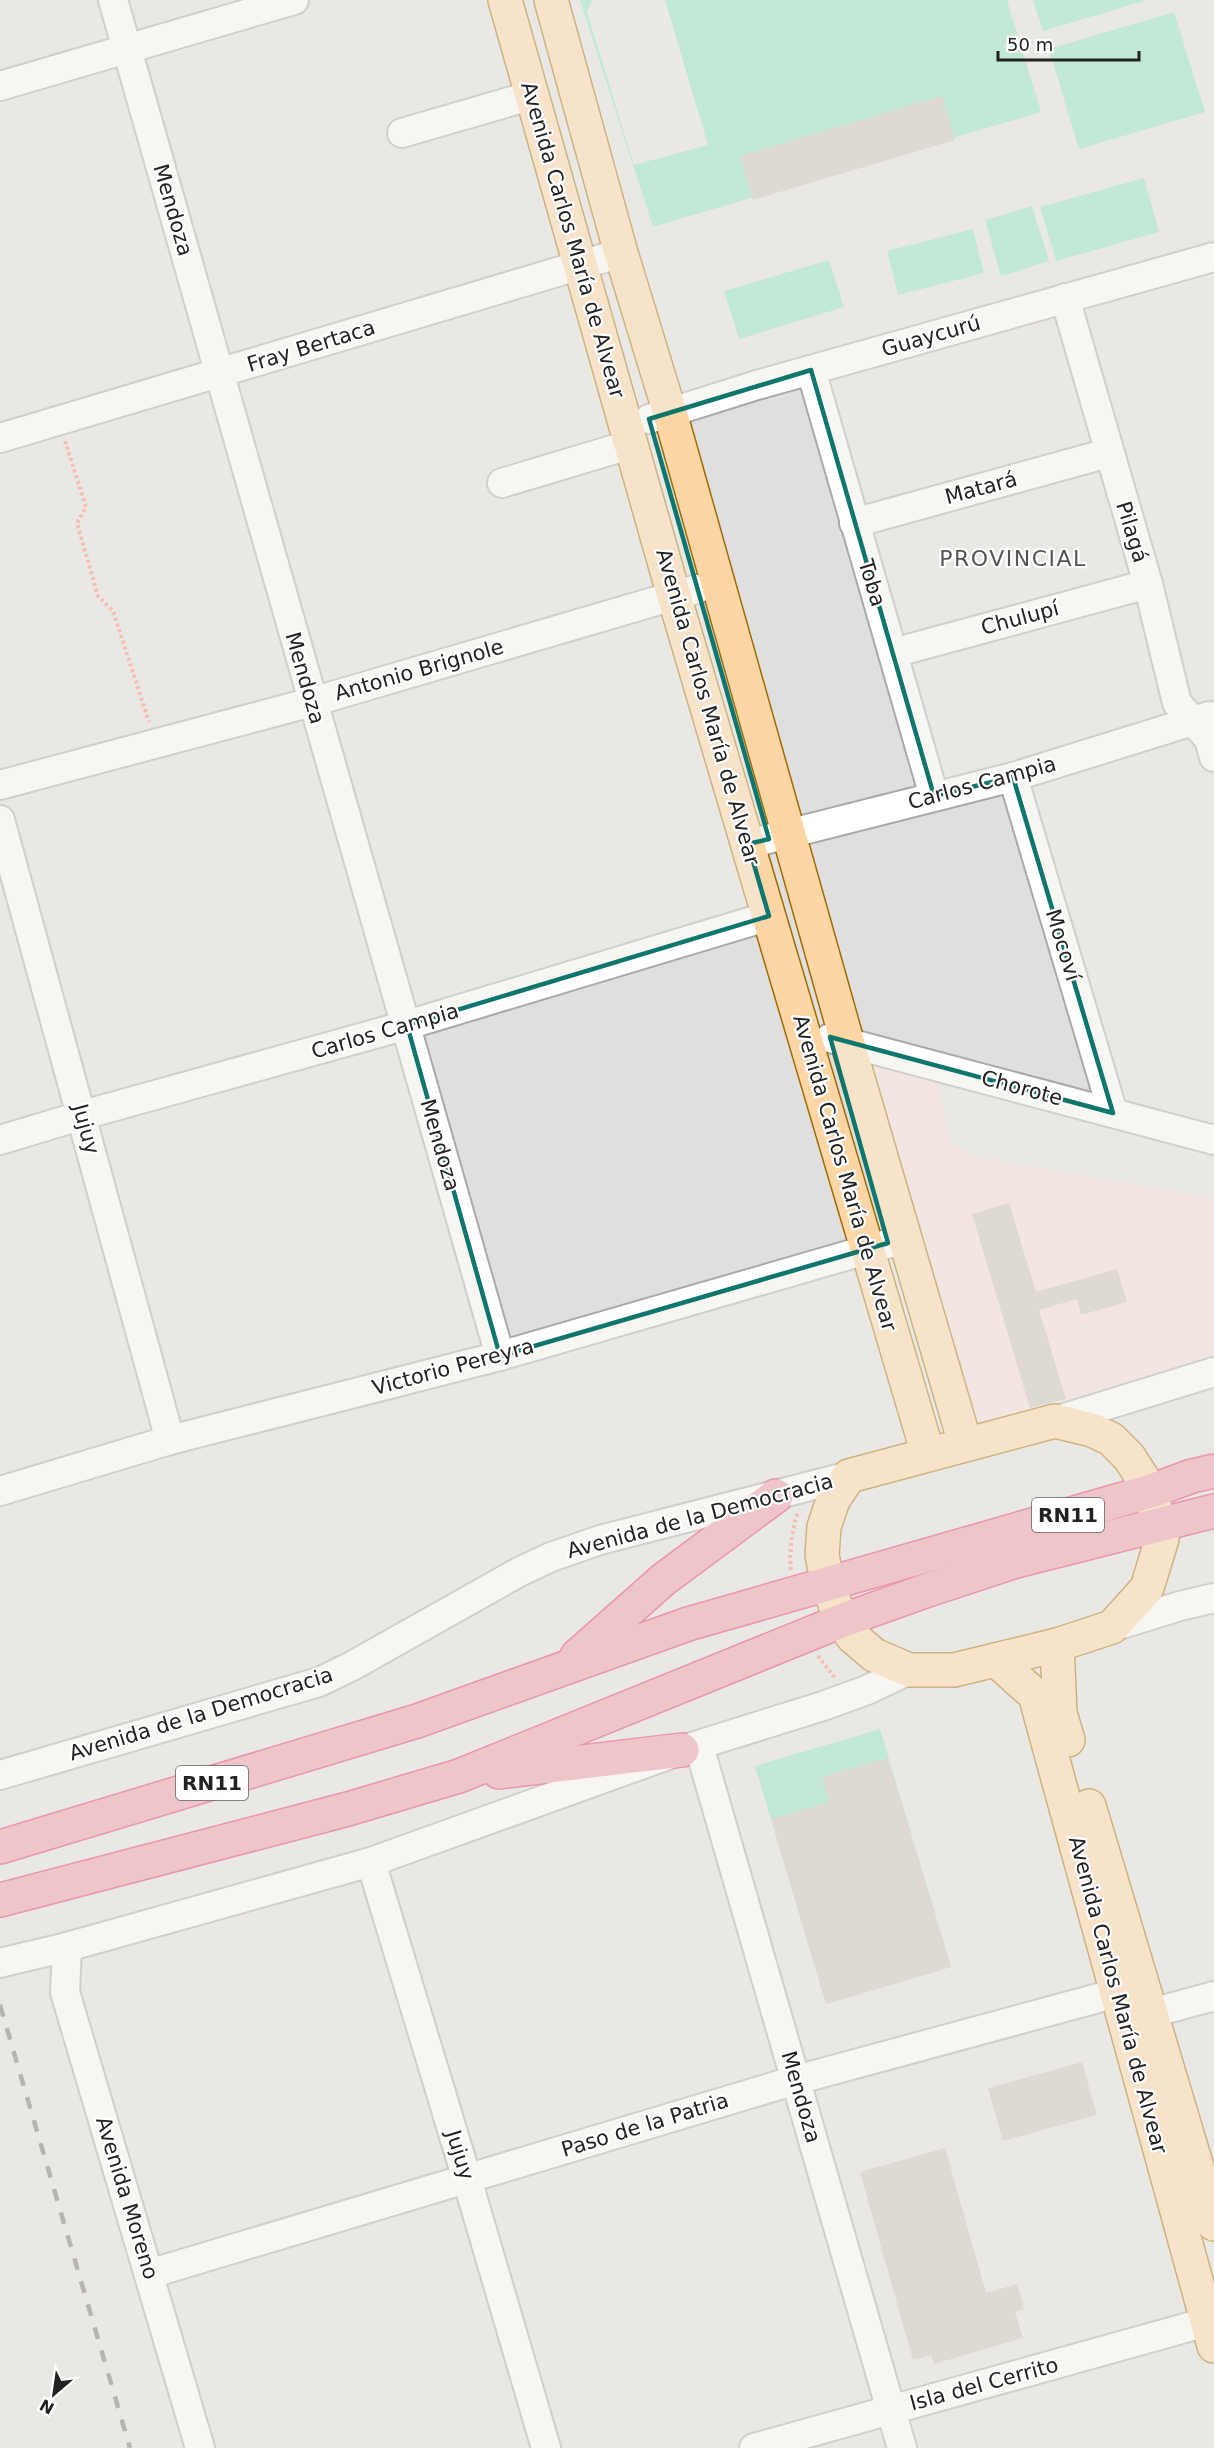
<svg xmlns="http://www.w3.org/2000/svg" width="1214" height="2448" font-family="'DejaVu Sans',sans-serif">
<rect width="100%" height="100%" fill="#f2efe9"/>
<rect fill="#e0dfdf" x="0" y="0" width="1214" height="2448"/>
<polygon fill="#f2dad9" points="873,1063 938,1078 949,1142 980,1158 1214,1198 1214,1354 979,1428"/>
<g fill="#88e0be">
<polygon points="580,0 1007,0 1041,112 653,227"/>
<polygon points="1033,0 1147,0 1043,31"/>
<polygon points="1174,12 1205,112 1079,149 1049,49"/>
<polygon points="1144,178 1159,232 1056,261 1040,207"/>
<polygon points="1032,206 1049,261 1001,276 985,220"/>
<polygon points="973,229 984,273 898,295 887,251"/>
<polygon points="829,260 844,307 739,339 724,291"/>
<polygon points="880,1729 951,1967 826,2004 755,1766"/>
</g>
<polygon fill="#e2e2e2" points="592,0 665,0 708,145 634,165 587,12"/>
<g fill="#c7bfb8">
<polygon points="942,96 955,140 753,200 740,156"/>
<polygon points="1009,1203 1036,1292 1117,1269 1127,1302 1081,1315 1077,1299 1039,1310 1066,1399 1030,1408 972,1214"/>
<polygon points="888,1758 951,1967 826,2004 771,1819 830,1802 822,1777"/>
<polygon points="1082,2062 1097,2115 1003,2141 988,2088"/>
<polygon points="945,2148 986,2293 1017,2284 1024,2309 1015,2312 1023,2338 934,2364 931,2355 913,2360 860,2172"/>
</g>
<g fill="none" stroke-linecap="round" stroke-linejoin="round">
<defs>
<g id="minor">
<polyline points="113,0 500,1356"/>
<polyline points="0,86 294,0"/>
<polyline points="402,133 533,95"/>
<polyline points="1065,298 1148,584 1177,703 1209,739 1214,757"/>
<polyline points="811,370 934,796"/>
<polyline points="649,419 757,385 1214,257"/>
<polyline points="0,438 621,253"/>
<polyline points="502,483 632,444"/>
<polyline points="854,523 1108,453"/>
<polyline points="893,653 1148,584"/>
<polyline points="1013,777 1113,1113"/>
<polyline points="0,785 312,702 697,589"/>
<polyline points="0,820 170,1440"/>
<polyline points="748,844 1013,777 1209,716"/>
<polyline points="830,1038 1214,1140"/>
<polyline points="0,1140 83,1115 407,1025 769,916"/>
<polyline points="1055,1421 1214,1372"/>
<polyline points="0,1491 170,1440 500,1356 904,1239"/>
<polyline points="1112,1627 1180,1606 1214,1598"/>
<polyline points="699,1746 902,2448"/>
<polyline points="0,1775 319,1682 352,1666 519,1572 551,1557 600,1540 849,1476"/>
<polyline points="371,1862 467,2179 546,2448"/>
<polyline points="67,1947 65,1992 200,2448"/>
<polyline points="0,1963 67,1947 371,1862 682,1750 823,1706 867,1690 909,1670"/>
<polyline points="1152,2013 1214,1996"/>
<polyline points="149,2274 796,2080 1139,1987"/>
<polyline points="754,2448 1214,2320"/>
</g>
<g id="major">
<polyline points="505,0 674,596 928,1454"/>
<polyline points="551,0 621,253 670,413 847,1041 965,1443"/>
<polygon points="1055,1421 1092,1430 1111,1439 1129,1457 1151,1491 1162,1539 1147,1588 1112,1627 1057,1645 954,1670 909,1670 874,1655 853,1637 841,1621 828,1584 822,1555 824,1527 833,1500 849,1476"/>
<polyline points="1057,1645 1060,1713 1068,1740"/>
<polyline points="996,1660 1035,1695 1214,2346"/>
<polyline points="1089,1806 1214,2224"/>
</g>
<g id="highway">
<polyline points="577,1656 664,1579 776,1496"/>
<polyline points="499,1772 682,1750"/>
<polyline points="0,1847 417,1721 688,1624 1151,1491 1192,1476 1214,1471"/>
<polyline points="0,1900 348,1809 459,1776 841,1621 925,1591 1016,1561 1214,1511"/>
</g>
</defs>
<use href="#minor" stroke="#a9a9a9" stroke-width="32"/>
<use href="#major" stroke="#a06b00" stroke-width="36"/>
<use href="#highway" stroke="#dc2a67" stroke-width="36"/>
<g stroke="#fa8072" stroke-width="4" stroke-dasharray="3 3" stroke-linecap="butt">
<polyline points="65,441 86,507 77,523 98,596 113,611 149,722"/>
<path d="M791,1570C789,1551 792,1530 798,1512"/>
<polyline points="818,1656 835,1678"/>
</g>
<use href="#minor" stroke="#fff" stroke-width="28"/>
<use href="#major" stroke="#fcd6a4" stroke-width="33"/>
<use href="#highway" stroke="#e892a2" stroke-width="33"/>
<polyline stroke="#707070" stroke-width="4.5" stroke-dasharray="12 12" stroke-linecap="butt" points="0,2005 130,2448"/>
</g>
<path d="M0 0H1214V2448H0ZM811,370L934,796L1013,777L1113,1113L830,1037L888,1243L500,1356L407,1025L769,916L748,844L769,839L649,419Z" fill="#f2efe9" fill-opacity=".55" fill-rule="evenodd"/>
<path fill="none" stroke="#0f766e" stroke-width="4.5" stroke-linejoin="round" d="M811,370L934,796L1013,777L1113,1113L830,1037L888,1243L500,1356L407,1025L769,916L748,844L769,839L649,419Z"/>
<g text-anchor="middle" dominant-baseline="central" stroke-width="4.5" stroke-linejoin="round" paint-order="stroke">
<g fill="#fff" stroke="#646464" stroke-width="1.5">
<rect x="1032" y="1498" width="72" height="34" rx="4.5"/>
<rect x="176" y="1766" width="72" height="34" rx="4.5"/>
</g>
<g font-size="20" font-weight="bold" fill="#222">
<text x="1068" y="1515">RN11</text>
<text x="212" y="1783">RN11</text>
</g>
<g font-size="21" fill="#222" stroke="#fff">
<text transform="translate(173 210) rotate(74)">Mendoza</text>
<text transform="translate(573 240) rotate(74)">Avenida Carlos María de Alvear</text>
<text transform="translate(931 336) rotate(-16)">Guaycurú</text>
<text transform="translate(311 346) rotate(-17)">Fray Bertaca</text>
<text transform="translate(981 488) rotate(-15)">Matará</text>
<text transform="translate(1132 532) rotate(73)">Pilagá</text>
<text transform="translate(872 583) rotate(73)">Toba</text>
<text transform="translate(1020 618) rotate(-15)">Chulupí</text>
<text transform="translate(419 670) rotate(-16)">Antonio Brignole</text>
<text transform="translate(305 678) rotate(74)">Mendoza</text>
<text transform="translate(708 707) rotate(74)">Avenida Carlos María de Alvear</text>
<text transform="translate(982 783) rotate(-15)">Carlos Campia</text>
<text transform="translate(1063 945) rotate(73)">Mocoví</text>
<text transform="translate(385 1031) rotate(-16)">Carlos Campia</text>
<text transform="translate(1022 1088) rotate(15)">Chorote</text>
<text transform="translate(86 1129) rotate(75)">Jujuy</text>
<text transform="translate(440 1145) rotate(74)">Mendoza</text>
<text transform="translate(845 1173) rotate(74)">Avenida Carlos María de Alvear</text>
<text transform="translate(453 1367) rotate(-15)">Victorio Pereyra</text>
<text transform="translate(700 1516) rotate(-15)">Avenida de la Democracia</text>
<text transform="translate(201 1714) rotate(-17)">Avenida de la Democracia</text>
<text transform="translate(1118 1995) rotate(75)">Avenida Carlos María de Alvear</text>
<text transform="translate(801 2097) rotate(74)">Mendoza</text>
<text transform="translate(645 2125) rotate(-17)">Paso de la Patria</text>
<text transform="translate(460 2155) rotate(73)">Jujuy</text>
<text transform="translate(127 2198) rotate(73)">Avenida Moreno</text>
<text transform="translate(984 2384) rotate(-15)">Isla del Cerrito</text>
</g>
<g font-size="22" letter-spacing="1.5" fill="#555" stroke="#fff">
<text x="1013" y="558">PROVINCIAL</text>
</g>
</g>
<g transform="translate(54 2394) rotate(209)" stroke="#ffffff" stroke-width="4.5" paint-order="stroke">
<path d="M0-4.5L10 22L0 15L-10 22Z" fill="#222222"/>
<text y="-9" font-size="16" font-weight="bold" text-anchor="middle" fill="#222222">N</text>
</g>
<path d="M998 51v9h141v-9" fill="none" stroke="#222222" stroke-width="3"/>
<text x="1007" y="51" font-size="18" fill="#222222" stroke="#ffffff" stroke-width="4.5" paint-order="stroke">50 m</text>
</svg>
